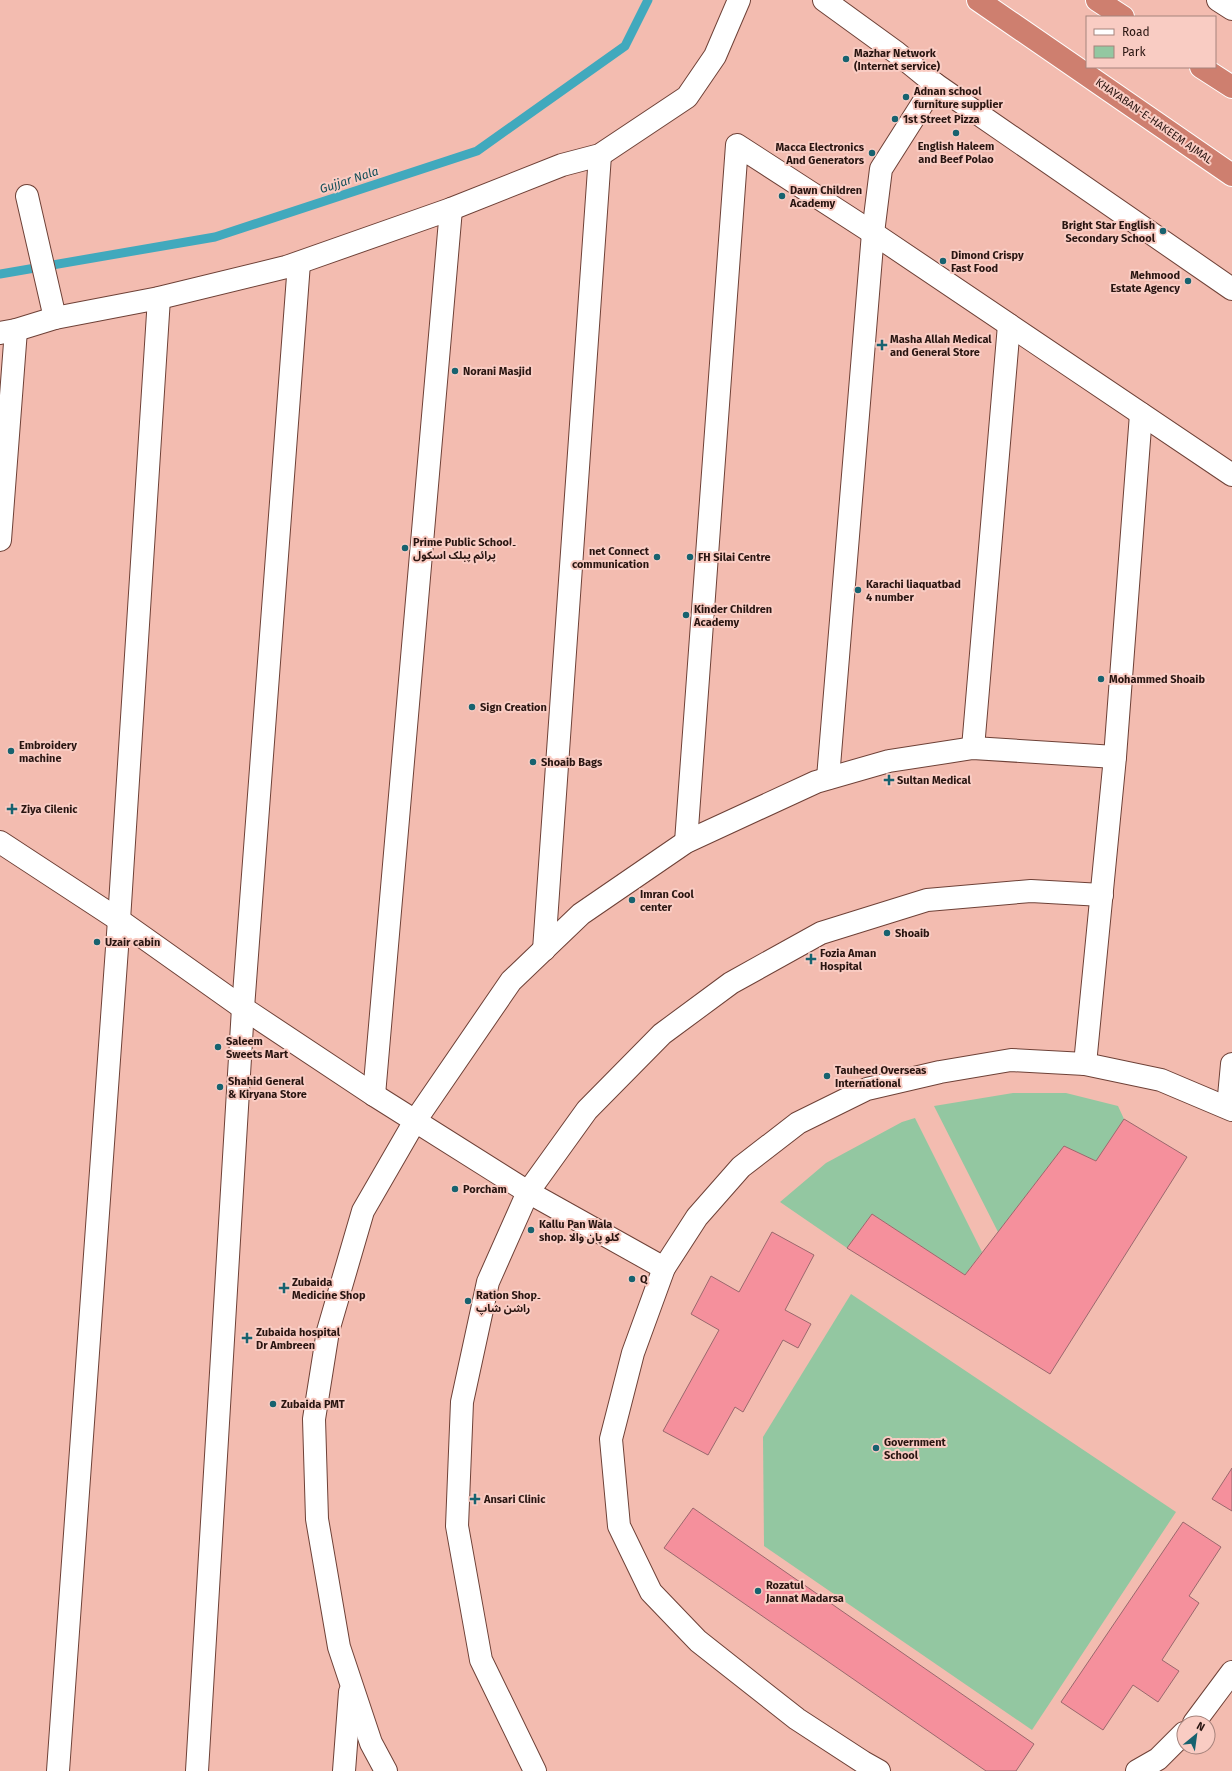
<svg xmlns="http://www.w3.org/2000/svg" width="1232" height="1771" font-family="'Fira Sans','Noto Sans Arabic',sans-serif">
<rect width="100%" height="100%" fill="#f3bcb0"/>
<g fill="#93c7a1">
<polygon points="1013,1093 1066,1093 1118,1106 1124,1119 1096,1161 1064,1146 998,1232 934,1106"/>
<polygon points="915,1118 982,1252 965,1275 872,1214 847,1248 780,1202 826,1163 902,1122"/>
<polygon points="851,1294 1176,1512 1032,1730 764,1546 763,1437"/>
</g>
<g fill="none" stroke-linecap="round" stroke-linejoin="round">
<polyline stroke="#41a9bd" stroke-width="9" points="0,274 215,237 477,151 625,46 648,0"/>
</g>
<g fill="#f5909c" stroke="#9a686d">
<polygon points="1124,1119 1187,1157 1050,1374 847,1248 872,1214 965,1275 1064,1146 1096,1161"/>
<polygon points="772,1232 814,1255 785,1310 811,1324 798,1348 783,1340 743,1412 735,1407 708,1455 663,1431 719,1330 691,1314 711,1276 739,1292"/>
<polygon points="1232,1468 1232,1511 1212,1499"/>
<polygon points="693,1508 1034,1744 1016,1771 986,1771 664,1548"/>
<polygon points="1183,1522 1221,1547 1189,1596 1199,1603 1162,1660 1179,1671 1158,1702 1133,1685 1103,1730 1061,1702"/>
</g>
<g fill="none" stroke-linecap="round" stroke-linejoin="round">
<defs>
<g id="minor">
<polyline points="824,0 897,53 935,84 1232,289"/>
<polyline points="1218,0 1232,9"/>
<polyline points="27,196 55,318"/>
<polyline points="0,333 16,330 55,318 159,298 286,267 451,209 562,165 600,155 687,97 715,56 739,0"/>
<polyline points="0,540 16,330"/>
<polyline points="973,748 1009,325"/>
<polyline points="828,778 873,233 881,169 935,84"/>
<polyline points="0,842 119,920 243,1008 374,1095 528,1192 664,1268"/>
<polyline points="686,842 737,145 873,233 1232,475"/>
<polyline points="544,950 600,155"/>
<polyline points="1085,1064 1115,757 1141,414"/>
<polyline points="374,1095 451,209"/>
<polyline points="1228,1107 1232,1064"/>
<polyline points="1194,1723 1232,1672"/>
<polyline points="58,1771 119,920 159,298"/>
<polyline points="197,1771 243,1008 299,263"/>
<polyline points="344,1771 350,1692"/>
<polyline points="386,1771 371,1743 339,1647 317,1519 314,1419 328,1331 363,1211 415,1121 511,981 581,914 686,842 816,782 889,761 973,748 1115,757"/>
<polyline points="535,1771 481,1660 457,1526 462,1402 488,1282 528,1192 587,1110 662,1034 731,983 821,933 927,900 1031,891 1102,895"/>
<polyline points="879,1771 863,1762 797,1719 698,1641 651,1592 619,1526 611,1439 633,1353 664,1268 697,1217 741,1167 798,1123 867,1089 940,1072 1011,1060 1085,1064 1161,1080 1232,1110"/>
<polyline points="1137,1771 1158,1759 1184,1733"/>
</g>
<g id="highway">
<polyline points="978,0 1232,175"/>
<polyline points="1097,0 1123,17"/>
<polyline points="1201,67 1232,87"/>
</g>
</defs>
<use href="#minor" stroke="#6e4137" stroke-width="24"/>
<use href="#highway" stroke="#fff" stroke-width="24"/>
<use href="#minor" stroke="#fff" stroke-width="22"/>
<use href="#highway" stroke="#ce7f6f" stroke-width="22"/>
</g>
<g fill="#17626f" stroke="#f9ccc3" stroke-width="1.5">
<circle cx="846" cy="59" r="4"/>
<circle cx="906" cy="97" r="4"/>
<circle cx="895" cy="119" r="4"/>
<circle cx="956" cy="133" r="4"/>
<circle cx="872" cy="153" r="4"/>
<circle cx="782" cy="196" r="4"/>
<circle cx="1163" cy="231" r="4"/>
<circle cx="943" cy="261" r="4"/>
<circle cx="1188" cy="281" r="4"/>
<path d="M880 339h4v4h4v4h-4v4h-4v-4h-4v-4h4z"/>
<circle cx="455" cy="371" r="4"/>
<circle cx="405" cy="548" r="4"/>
<circle cx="657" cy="557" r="4"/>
<circle cx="690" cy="557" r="4"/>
<circle cx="858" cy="590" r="4"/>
<circle cx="686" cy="615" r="4"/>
<circle cx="1101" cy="679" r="4"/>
<circle cx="472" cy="707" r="4"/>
<circle cx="11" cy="751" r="4"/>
<circle cx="533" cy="762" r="4"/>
<path d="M887 774h4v4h4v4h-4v4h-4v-4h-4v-4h4z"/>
<path d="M10 803h4v4h4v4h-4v4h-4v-4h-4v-4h4z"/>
<circle cx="632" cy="900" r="4"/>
<circle cx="887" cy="933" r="4"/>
<circle cx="97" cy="942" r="4"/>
<path d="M809 953h4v4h4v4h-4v4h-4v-4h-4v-4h4z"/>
<circle cx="218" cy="1047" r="4"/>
<circle cx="827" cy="1076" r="4"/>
<circle cx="220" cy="1087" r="4"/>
<circle cx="455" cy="1189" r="4"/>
<circle cx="531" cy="1230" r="4"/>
<circle cx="632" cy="1279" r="4"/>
<path d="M282 1282h4v4h4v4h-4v4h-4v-4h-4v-4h4z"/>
<circle cx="468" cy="1301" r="4"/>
<path d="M245 1332h4v4h4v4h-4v4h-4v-4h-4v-4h4z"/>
<circle cx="273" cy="1404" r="4"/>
<circle cx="876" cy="1448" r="4"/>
<path d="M473 1493h4v4h4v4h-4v4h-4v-4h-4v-4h4z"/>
<circle cx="758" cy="1591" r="4"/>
</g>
<g text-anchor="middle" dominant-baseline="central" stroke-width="4" stroke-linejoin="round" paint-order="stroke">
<g font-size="11" font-weight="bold" fill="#291511" stroke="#f9ccc3" text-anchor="start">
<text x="854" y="53">Mazhar Network<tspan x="854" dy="13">(Internet service)</tspan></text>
<text x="914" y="91">Adnan school<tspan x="914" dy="13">furniture supplier</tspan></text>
<text x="903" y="119">1st Street Pizza</text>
<text x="956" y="146" text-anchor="middle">English Haleem<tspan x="956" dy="13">and Beef Polao</tspan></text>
<text x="864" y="147" text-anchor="end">Macca Electronics<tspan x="864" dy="13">And Generators</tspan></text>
<text x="790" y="190">Dawn Children<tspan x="790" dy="13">Academy</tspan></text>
<text x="1155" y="225" text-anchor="end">Bright Star English<tspan x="1155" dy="13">Secondary School</tspan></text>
<text x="951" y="255">Dimond Crispy<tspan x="951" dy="13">Fast Food</tspan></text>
<text x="1180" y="275" text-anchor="end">Mehmood<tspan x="1180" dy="13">Estate Agency</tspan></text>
<text x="890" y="339">Masha Allah Medical<tspan x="890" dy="13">and General Store</tspan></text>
<text x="463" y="371">Norani Masjid</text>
<text x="413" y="542">Prime Public School۔<tspan x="413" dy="13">پرائم پبلک اسکول</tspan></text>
<text x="649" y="551" text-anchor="end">net Connect<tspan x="649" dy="13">communication</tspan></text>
<text x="698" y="557">FH Silai Centre</text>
<text x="866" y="584">Karachi liaquatbad<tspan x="866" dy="13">4 number</tspan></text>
<text x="694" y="609">Kinder Children<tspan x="694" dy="13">Academy</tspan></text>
<text x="1109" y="679">Mohammed Shoaib</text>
<text x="480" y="707">Sign Creation</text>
<text x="19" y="745">Embroidery<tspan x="19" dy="13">machine</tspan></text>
<text x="541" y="762">Shoaib Bags</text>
<text x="897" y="780">Sultan Medical</text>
<text x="21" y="809">Ziya Cilenic</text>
<text x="640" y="894">Imran Cool<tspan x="640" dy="13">center</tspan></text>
<text x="895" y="933">Shoaib</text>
<text x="105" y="942">Uzair cabin</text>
<text x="820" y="953">Fozia Aman<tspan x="820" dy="13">Hospital</tspan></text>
<text x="226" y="1041">Saleem<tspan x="226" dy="13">Sweets Mart</tspan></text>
<text x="835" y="1070">Tauheed Overseas<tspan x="835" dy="13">International</tspan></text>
<text x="228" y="1081">Shahid General<tspan x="228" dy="13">&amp; Kiryana Store</tspan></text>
<text x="463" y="1189">Porcham</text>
<text x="539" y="1224">Kallu Pan Wala<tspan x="539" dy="13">shop. کلو پان والا</tspan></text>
<text x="640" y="1279">Q</text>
<text x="292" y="1282">Zubaida<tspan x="292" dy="13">Medicine Shop</tspan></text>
<text x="476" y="1295">Ration Shop۔<tspan x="476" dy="13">راشن شاپ</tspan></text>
<text x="256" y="1332">Zubaida hospital<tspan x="256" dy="13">Dr Ambreen</tspan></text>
<text x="281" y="1404">Zubaida PMT</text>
<text x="884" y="1442">Government<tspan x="884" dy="13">School</tspan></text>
<text x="484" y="1499">Ansari Clinic</text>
<text x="766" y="1585">Rozatul<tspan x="766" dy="13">Jannat Madarsa</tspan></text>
</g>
<g font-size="11" fill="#291511" stroke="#f9ccc3">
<text transform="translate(1154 121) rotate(35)">KHAYABAN-E-HAKEEM AJMAL</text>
</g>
<g font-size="12" font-style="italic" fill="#114e58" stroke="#f9ccc3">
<text transform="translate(349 180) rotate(-18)">Gujjar Nala</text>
</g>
</g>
<rect x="1086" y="16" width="130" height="52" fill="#f9ccc3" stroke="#a6837c"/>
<rect x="1094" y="29" width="20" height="6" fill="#ffffff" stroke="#a6837c"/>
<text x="1122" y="36" font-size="12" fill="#291511">Road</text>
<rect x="1094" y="46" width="20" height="12" fill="#93c7a1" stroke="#a6837c"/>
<text x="1122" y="56" font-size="12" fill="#291511">Park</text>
<g transform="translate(1196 1735) rotate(29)"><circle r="19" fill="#f9ccc3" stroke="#a6837c"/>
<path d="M0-3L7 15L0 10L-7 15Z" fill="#17626f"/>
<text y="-6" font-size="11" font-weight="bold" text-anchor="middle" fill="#291511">N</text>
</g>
</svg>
